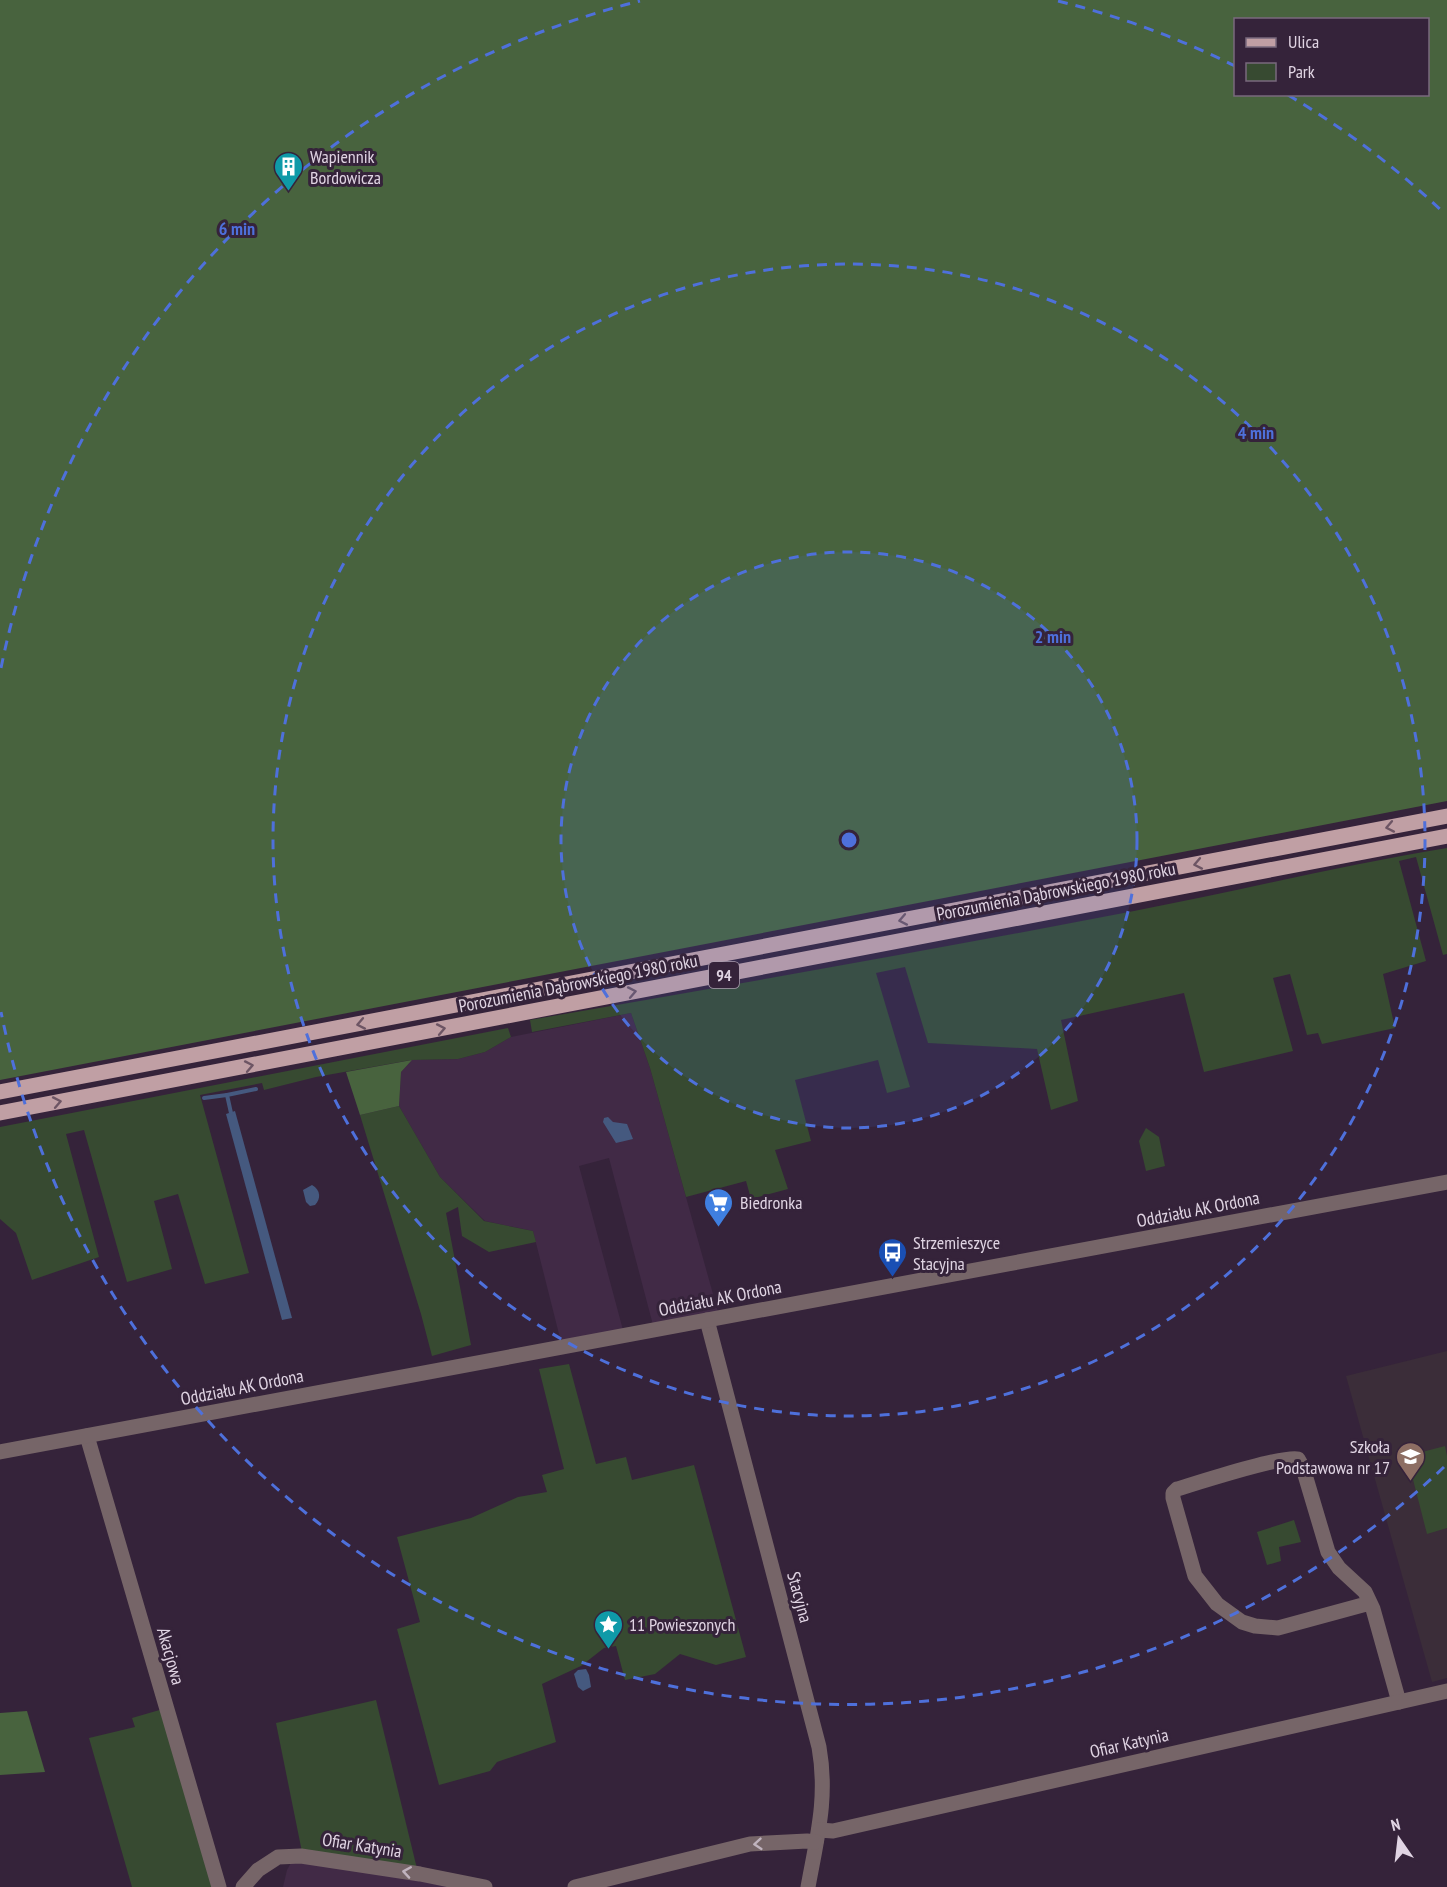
<svg xmlns="http://www.w3.org/2000/svg" width="1447" height="1887" font-family="'PT Sans Narrow',sans-serif">
<rect width="100%" height="100%" fill="#35233a"/>
<g fill="#412a46">
<polygon points="631,1013 650,1068 718,1312 653,1325 609,1158 579,1166 623,1330 561,1342 533,1231 485,1221 440,1177 399,1106 401,1072 412,1060 458,1059 485,1052 511,1037"/>
<polygon points="292,1861 420,1881 450,1887 283,1887 287,1870"/>
</g>
<polygon fill="#3b2d39" points="1447,1351 1447,1678 1432,1682 1346,1376"/>
<g fill="#374a31">
<path d="M1447,848V954L1443,955L1416,857L1399,861L1426,961L1383,974L1395,1028L1322,1044L1318,1033L1307,1035L1290,974L1273,978L1293,1051L1204,1072L1184,993L1061,1020L1078,1101L1051,1110L1037,1049L928,1043L905,967L876,973L910,1087L887,1093L878,1060L795,1080L811,1141L775,1150L788,1189L751,1199L746,1181L686,1197L650,1068L631,1013L532,1032L530,1020C732,985 933,950 1134,911C1239,891 1342,865 1447,848Z"/>
<polygon points="508,1028 511,1037 485,1052 458,1059 411,1060 316,1077 264,1090 262,1083 200,1095 249,1273 205,1284 178,1194 154,1201 172,1269 127,1282 84,1130 66,1134 99,1257 32,1280 16,1233 0,1219 0,1127"/>
<polygon points="399,1106 440,1177 484,1221 533,1231 536,1242 489,1252 462,1236 458,1207 446,1213 471,1345 432,1356 421,1314 360,1115"/>
<polygon points="1146,1128 1159,1137 1165,1166 1146,1171 1139,1141"/>
<polygon points="569,1364 596,1464 626,1457 632,1480 694,1465 746,1657 716,1665 680,1654 655,1674 625,1680 616,1646 604,1648 581,1666 542,1684 556,1742 497,1762 490,1771 439,1785 397,1629 420,1622 397,1537 471,1518 518,1497 547,1492 542,1475 564,1469 539,1369"/>
<polygon points="1445,1446 1447,1456 1447,1528 1427,1534 1407,1456"/>
<polygon points="1294,1520 1301,1542 1279,1547 1281,1561 1267,1565 1257,1532"/>
<polygon points="376,1700 420,1881 304,1862 276,1723"/>
<polygon points="163,1709 215,1887 132,1887 89,1738 135,1727 132,1718"/>
</g>
<g fill="#48633e" fill-rule="evenodd">
<path d="M0,0H1447V801L0,1080ZM1236,20H1428V94H1236Z"/>
<polygon points="412,1060 401,1072 399,1106 360,1115 346,1072"/>
<polygon points="27,1711 45,1772 0,1775 0,1713"/>
</g>
<g fill="#45597f">
<polygon points="235,1111 292,1318 282,1320 226,1114"/>
<polygon points="608,1117 613,1122 627,1124 633,1139 616,1143 603,1122 604,1118"/>
<path d="M312,1185C321,1190 321,1199 315,1205L310,1206L306,1202L303,1190Z"/>
<polygon points="586,1669 589,1675 591,1687 583,1691 578,1687 574,1674 578,1670"/>
</g>
<g fill="none" stroke-linecap="round" stroke-linejoin="round">
<g stroke="#45597f" stroke-width="4">
<polyline points="227,1095 256,1089"/>
<polyline points="204,1098 227,1095 231,1113"/>
</g>
<g stroke="#766568" stroke-width="15">
<path d="M707,1320L819,1747C828,1798 817,1837 808,1887"/>
<polyline points="87,1436 219,1887"/>
<polyline points="0,1452 1447,1182"/>
<path d="M1370,1603L1278,1628L1255,1626L1242,1622L1217,1604L1195,1576L1173,1498V1493L1177,1489C1197,1483 1283,1455 1298,1459L1303,1468L1328,1552L1339,1568L1365,1592L1373,1609L1399,1702"/>
<polyline points="819,1830 833,1831 1447,1691"/>
<polyline points="243,1887 258,1870 278,1857 301,1856 420,1874 485,1887"/>
<polyline points="575,1887 750,1844 807,1841 816,1842"/>
</g>
<g stroke="#c09fa4" stroke-width="15">
<polyline points="0,1092 1447,816"/>
<polyline points="0,1113 1447,836"/>
</g>
</g>
<defs><path id="oneway-chevron" d="M-2-3.5L2.5 0L-2 3.5" fill="none" stroke-width="1.6" stroke-linecap="round" stroke-linejoin="round" transform="scale(1.5)"/></defs>
<g stroke="#6d5564">
<use href="#oneway-chevron" transform="translate(1390 827) rotate(169)"/>
<use href="#oneway-chevron" transform="translate(1198 864) rotate(169)"/>
<use href="#oneway-chevron" transform="translate(903 920) rotate(169)"/>
<use href="#oneway-chevron" transform="translate(632 992) rotate(-11)"/>
<use href="#oneway-chevron" transform="translate(361 1024) rotate(169)"/>
<use href="#oneway-chevron" transform="translate(441 1029) rotate(-11)"/>
<use href="#oneway-chevron" transform="translate(249 1066) rotate(-11)"/>
<use href="#oneway-chevron" transform="translate(57 1102) rotate(-11)"/>
</g>
<g stroke="#c0b3be">
<use href="#oneway-chevron" transform="translate(758 1844) rotate(175)"/>
<use href="#oneway-chevron" transform="translate(407 1872) rotate(-171)"/>
</g>
<circle cx="849" cy="840" r="288" fill="#4e70db" fill-opacity=".12"/>
<g fill="none" stroke="#4e70db" stroke-width="3" stroke-dasharray="10 8">
<circle cx="849" cy="840" r="288"/>
<circle cx="849" cy="840" r="576"/>
<path d="M1444 1467A865 865 0 0 1 1 1012M1 668A865 865 0 0 1 640 1M1058 1A865 865 0 0 1 1235 66M1288 95A865 865 0 0 1 1444 213"/>
</g>
<defs>
<symbol id="building-pin" viewBox="-11 -11 22 30"><path d="M0 17L-7.5 6A9.5 9.5 0 1 1 7.5 6Z" fill="#0f9aa8" stroke="#35233a"/><path d="M-4-6H4V6H1V3H-1V6H-4ZM-2.5-4.3h1.7v1.8h-1.7ZM.8-4.3h1.7v1.8H.8ZM-2.5-1h1.7V.8h-1.7ZM.8-1h1.7V.8H.8Z" fill="#fff"/></symbol>
<symbol id="supermarket-pin" viewBox="-11 -11 22 30"><path d="M0 17L-7.5 6A9.5 9.5 0 1 1 7.5 6Z" fill="#3f7fe0" stroke="#35233a"/><path d="M-6-5.5h2.5l.6 2H6L4.5 2H-2.5L-4.4-4H-6ZM-1.5 3.2a1.3 1.3 0 1 0 .1 0ZM3 3.2a1.3 1.3 0 1 0 .1 0Z" fill="#fff"/></symbol>
<symbol id="bus-pin" viewBox="-11 -11 22 30"><path d="M0 17L-7.5 6A9.5 9.5 0 1 1 7.5 6Z" fill="#1a4fb4" stroke="#35233a"/><path d="M-5-6H5V4H4V6H2V4H-2V6H-4V4H-5ZM-3.5-4V0h7V-4ZM-3.5 1.2v1.5H-2V1.2ZM2 1.2v1.5H3.5V1.2Z" fill="#fff"/></symbol>
<symbol id="school-pin" viewBox="-11 -11 22 30"><path d="M0 17L-7.5 6A9.5 9.5 0 1 1 7.5 6Z" fill="#8d6e63" stroke="#35233a"/><path d="M0-5L7-2L0 1L-7-2ZM-4 1L0 2.5L4 1V4Q0 6-4 4Z" fill="#fff"/></symbol>
<symbol id="sight-pin" viewBox="-11 -11 22 30"><path d="M0 17L-7.5 6A9.5 9.5 0 1 1 7.5 6Z" fill="#0f9aa8" stroke="#35233a"/><path d="M0-6L1.8-2.2L6-1.7L2.9 1.2L3.7 5.4L0 3.3L-3.7 5.4L-2.9 1.2L-6-1.7L-1.8-2.2Z" fill="#fff"/></symbol>
</defs>
<g fill-rule="evenodd">
<use href="#building-pin" x="272" y="150" width="33" height="45"/>
<use href="#supermarket-pin" x="702" y="1186" width="33" height="45"/>
<use href="#bus-pin" x="876" y="1236" width="33" height="45"/>
<use href="#school-pin" x="1394" y="1440" width="33" height="45"/>
<use href="#sight-pin" x="592" y="1608" width="33" height="45"/>
</g>
<g text-anchor="middle" dominant-baseline="central" stroke-width="6" stroke-linejoin="round" paint-order="stroke">
<rect fill="#35233a" stroke="#ad9fb0" stroke-width="1.5" x="709" y="962" width="30" height="26" rx="4.5"/>
<g font-size="16" font-weight="bold" fill="#e0d4e3">
<text x="724" y="975">94</text>
</g>
<g font-size="18" fill="#e0d4e3" stroke="#35233a" text-anchor="start">
<text x="310" y="156">Wapiennik<tspan x="310" dy="21">Bordowicza</tspan></text>
<text x="740" y="1202">Biedronka</text>
<text x="913" y="1242">Strzemieszyce<tspan x="913" dy="21">Stacyjna</tspan></text>
<text x="1390" y="1446" text-anchor="end">Szkoła<tspan x="1390" dy="21">Podstawowa nr 17</tspan></text>
<text x="629" y="1624">11 Powieszonych</text>
</g>
<g font-size="18" fill="#e0d4e3" stroke="#35233a">
<text transform="translate(1056 891) rotate(-11)">Porozumienia Dąbrowskiego 1980 roku</text>
<text transform="translate(578 983) rotate(-11)">Porozumienia Dąbrowskiego 1980 roku</text>
<text transform="translate(1198 1209) rotate(-11)">Oddziału AK Ordona</text>
<text transform="translate(720 1298) rotate(-11)">Oddziału AK Ordona</text>
<text transform="translate(242 1387) rotate(-11)">Oddziału AK Ordona</text>
<text transform="translate(800 1597) rotate(75)">Stacyjna</text>
<text transform="translate(171 1656) rotate(74)">Akacjowa</text>
<text transform="translate(1129 1743) rotate(-13)">Ofiar Katynia</text>
<text transform="translate(362 1845) rotate(9)">Ofiar Katynia</text>
</g>
</g>
<circle cx="849" cy="840" r="9" fill="#4e70db" stroke="#35233a" stroke-width="3"/>
<g font-size="18" text-anchor="middle" font-weight="bold" fill="#4e70db" stroke="#35233a" stroke-width="6" stroke-linejoin="round" paint-order="stroke">
<text x="237" y="235">6 min</text>
<text x="1256" y="439">4 min</text>
<text x="1053" y="643">2 min</text>
</g>
<rect x="1234" y="18" width="195" height="78" fill="#35233a" stroke="#796a7e" stroke-width="1.5"/>
<rect x="1246" y="38" width="30" height="9" fill="#c09fa4" stroke="#796a7e" stroke-width="1.5"/>
<text x="1288" y="48" font-size="18" fill="#e0d4e3">Ulica</text>
<rect x="1246" y="63" width="30" height="18" fill="#374a31" stroke="#796a7e" stroke-width="1.5"/>
<text x="1288" y="78" font-size="18" fill="#e0d4e3">Park</text>
<g transform="translate(1399 1839) rotate(346)" stroke="#35233a" stroke-width="4.5" paint-order="stroke">
<path d="M0-4.5L10 22L0 15L-10 22Z" fill="#e0d4e3"/>
<text y="-9" font-size="16" font-weight="bold" text-anchor="middle" fill="#e0d4e3">N</text>
</g>
</svg>
